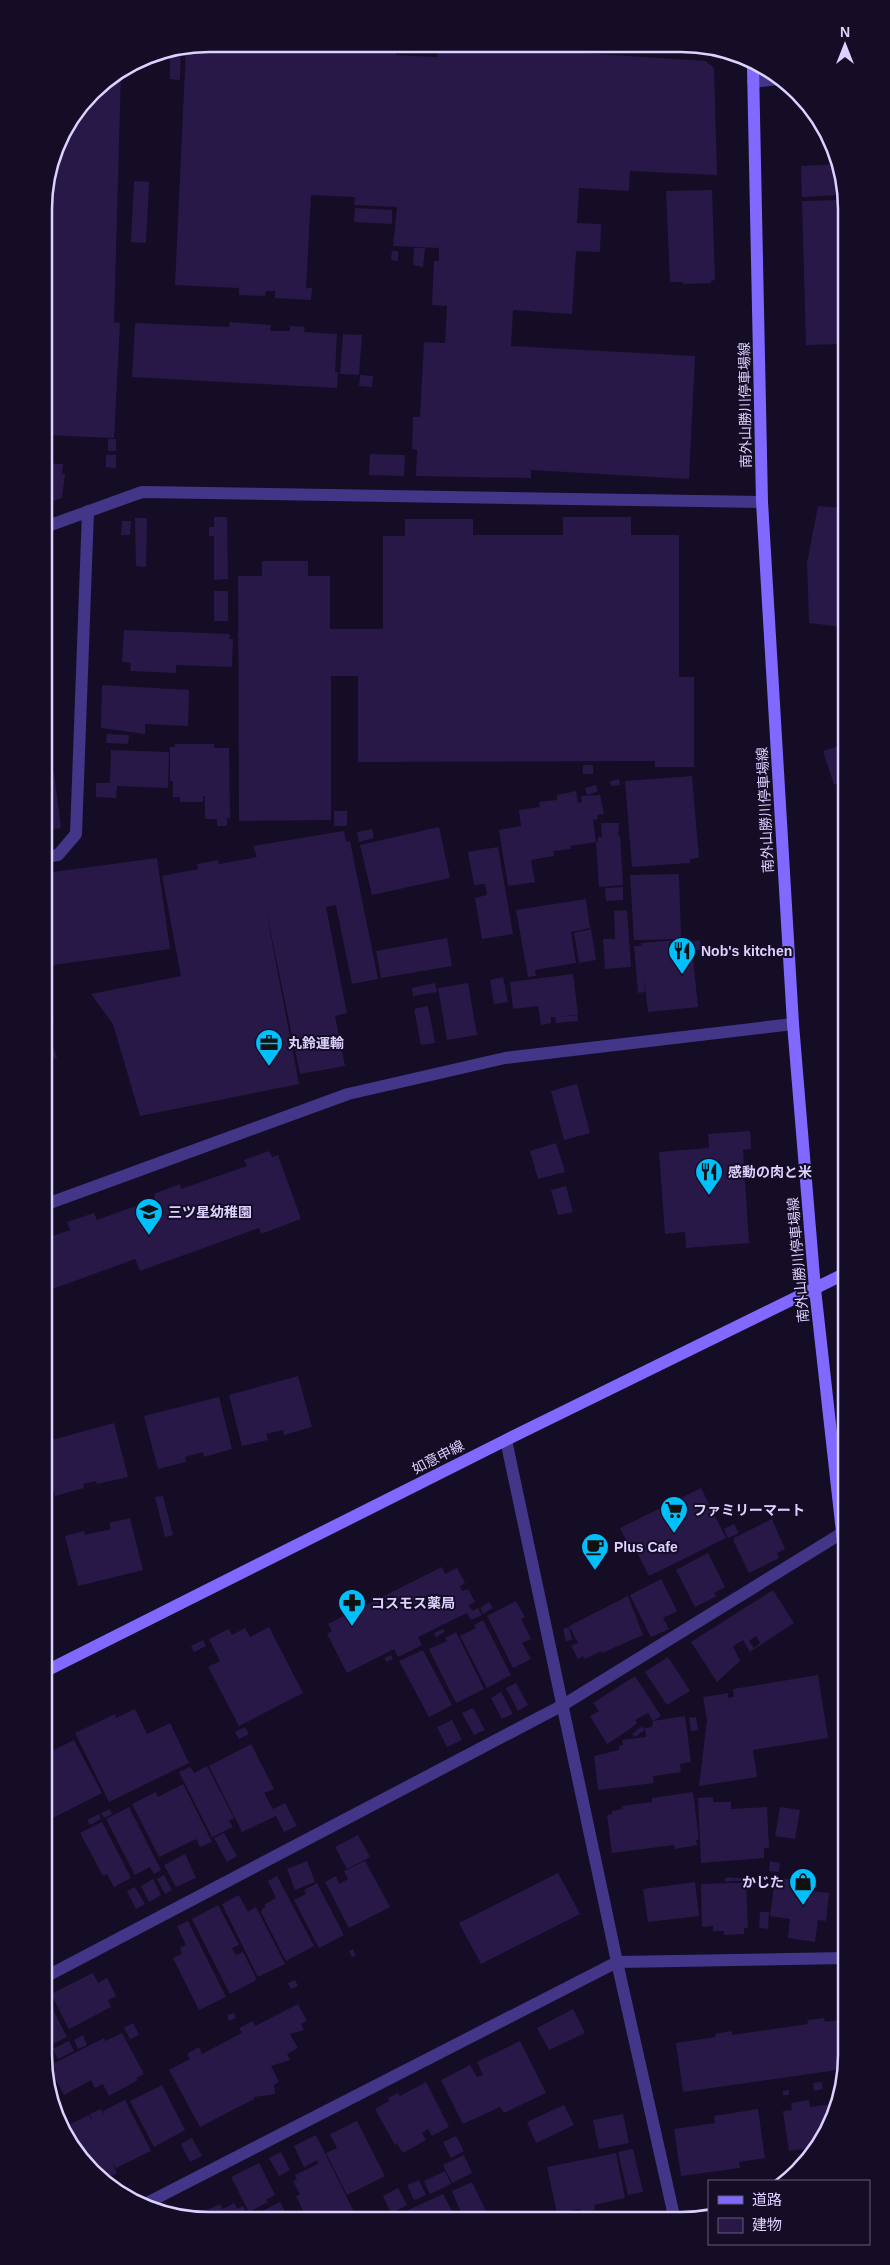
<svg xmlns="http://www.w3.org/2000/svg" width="890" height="2265" font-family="Arial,'Noto Sans JP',sans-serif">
<rect width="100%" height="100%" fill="#140d25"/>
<g fill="#281847" fill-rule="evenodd">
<polygon points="210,44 377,53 377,45 397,45 396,55 437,57 438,45 458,45 706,61 714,68 717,175 630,171 629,191 579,188 577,223 601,224 600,252 576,251 572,314 513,310 511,346 695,356 689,479 531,470 531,478 416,476 417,450 412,449 413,417 420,417 424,342 445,343 447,306 432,305 434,261 439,261 439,248 393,246 397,207 354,205 355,197 311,195 306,288 312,288 311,300 275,298 275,291 266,291 265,296 239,295 239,288 175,285 186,48"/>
<polygon points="181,49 180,80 170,79 170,51"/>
<polygon points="121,72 114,322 120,323 114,438 45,435 44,198 61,136 100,85"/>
<polygon points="840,164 841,195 802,197 801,166"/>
<polygon points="134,181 149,182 146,243 131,242"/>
<polygon points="712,190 715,280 711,281 711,283 683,284 683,282 670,282 666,191"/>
<polygon points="841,200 841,344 806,345 802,201"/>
<polygon points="355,208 392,210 392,224 354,222"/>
<polygon points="414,248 425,248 423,267 413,265"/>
<polygon points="392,251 398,251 398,261 391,260"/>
<polygon points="230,322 271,325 270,331 290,331 290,326 305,327 304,332 337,334 335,372 338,372 337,388 132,377 135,323 229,327"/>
<polygon points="343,334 362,335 359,375 340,374"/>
<polygon points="360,375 373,376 372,387 359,386"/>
<rect x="108" y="439" width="8" height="12"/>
<polygon points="370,454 405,455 404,476 369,475"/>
<polygon points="106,455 116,455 116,468 106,467"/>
<polygon points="45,463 63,464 62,474 65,474 62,498 45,504"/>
<polygon points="818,506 842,508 842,627 809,623 807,563"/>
<polygon points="214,517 227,517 228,579 214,580 214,536 209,536 209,527 214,527"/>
<polygon points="563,517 631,517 631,535 679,535 679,677 694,677 694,767 655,767 655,761 358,762 358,676 331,676 331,820 239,821 238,576 262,576 262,561 308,561 308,576 330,576 330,629 383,629 383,536 405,536 405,519 473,519 473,535 563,535"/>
<polygon points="135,518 147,518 146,567 136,566"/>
<polygon points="122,521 131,521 130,535 121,535"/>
<rect x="214" y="591" width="14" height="30"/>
<polygon points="124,630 230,634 229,639 233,639 232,667 176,665 176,673 130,671 131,663 122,662"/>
<polygon points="102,685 189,690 188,726 145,724 145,734 101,728"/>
<polygon points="107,734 129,735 128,744 106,743"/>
<polygon points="175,744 214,744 214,748 229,748 230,818 227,818 227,826 217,826 217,819 205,819 205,796 203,796 203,802 180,802 180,797 173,797 173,781 170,781 170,747 175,747"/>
<polygon points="842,745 842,782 834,785 823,751"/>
<polygon points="111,750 169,752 168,788 117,786 116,798 96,797 96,783 110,783"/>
<rect x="583" y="765" width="10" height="9"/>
<polygon points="54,773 61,828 46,830 46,774"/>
<polygon points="692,776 699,858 690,859 690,863 632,867 625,781"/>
<polygon points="619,779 620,785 611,786 610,781"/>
<polygon points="596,785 598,791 587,795 585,788"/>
<polygon points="576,791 578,803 582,802 581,796 600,795 604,814 597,815 598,819 593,820 596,842 570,846 571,849 553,851 554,856 531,860 535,882 508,886 499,830 521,826 519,810 540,807 539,802 557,800 557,795"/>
<rect x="334" y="811" width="13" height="15"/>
<polygon points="601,823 619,823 618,836 620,835 623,885 599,887 596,842 598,842 598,837 602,837"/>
<polygon points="439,827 450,878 372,895 360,845"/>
<polygon points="372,829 374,838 359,842 357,832"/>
<polygon points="344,831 346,842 350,841 378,979 352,984 336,905 326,907 347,1013 335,1016 345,1066 300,1074 265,905 299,1084 140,1116 113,1024 91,994 181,976 162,876 198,869 197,864 218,860 219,864 257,857 253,846"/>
<polygon points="498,847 513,934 482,939 475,898 487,895 485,884 474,885 468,852"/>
<polygon points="157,858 170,949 46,966 46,873"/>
<polygon points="679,874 681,939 634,940 630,875"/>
<polygon points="623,887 623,900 606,901 605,888"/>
<polygon points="586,899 590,928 571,932 576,963 535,970 536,976 528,977 516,910"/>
<polygon points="627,910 631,967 605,969 603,939 615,939 614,911"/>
<polygon points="591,929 596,960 579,963 574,933"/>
<polygon points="447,938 452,966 381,978 376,951"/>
<polygon points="691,939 698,1007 648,1012 644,975 645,992 638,993 634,946 642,946 641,943"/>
<polygon points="700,940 701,950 694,950 693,941"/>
<polygon points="573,974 578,1014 558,1017 578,1015 578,1021 556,1023 555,1017 551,1017 551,1023 541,1025 538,1006 513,1009 510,982"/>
<polygon points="503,977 508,1002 494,1004 490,980"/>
<polygon points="435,983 437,992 413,996 412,988"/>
<polygon points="468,983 477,1035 447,1040 438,988"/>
<polygon points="46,1006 51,1006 54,1023 48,1023"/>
<polygon points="428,1006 435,1043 421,1045 414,1009"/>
<polygon points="46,1024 57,1058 46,1061"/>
<polygon points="577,1084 590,1133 564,1140 551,1091"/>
<polygon points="750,1131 751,1149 743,1150 749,1243 686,1248 685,1232 665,1234 659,1152 709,1148 708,1134"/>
<polygon points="556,1143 565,1172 538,1179 530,1151"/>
<polygon points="269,1151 272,1157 278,1155 301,1219 261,1234 259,1228 140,1271 135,1259 47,1291 47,1238 70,1230 67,1222 94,1213 97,1220 155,1199 154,1194 180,1184 181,1189 247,1166 244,1160"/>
<polygon points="566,1186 573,1212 558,1215 551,1190"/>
<polygon points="298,1376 312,1427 284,1435 283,1430 266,1434 268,1440 242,1446 229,1395"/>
<polygon points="219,1397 232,1449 204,1457 203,1452 185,1457 186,1462 158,1469 144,1416"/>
<polygon points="114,1423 128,1477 97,1484 96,1481 83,1484 84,1488 55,1496 48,1469 48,1441"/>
<polygon points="701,1488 726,1538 649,1576 633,1544 629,1546 620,1528"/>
<polygon points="163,1496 173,1535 165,1537 155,1497"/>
<polygon points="130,1518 143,1570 78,1586 65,1536 84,1531 85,1535 111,1529 109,1523"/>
<polygon points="772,1519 785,1549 777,1553 779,1558 749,1573 734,1542 734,1538"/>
<polygon points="734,1524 739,1533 728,1538 724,1529"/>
<polygon points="708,1553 725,1587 714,1593 717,1596 695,1607 676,1570"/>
<polygon points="442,1567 445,1574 457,1568 465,1583 460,1586 462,1591 468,1589 475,1602 469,1605 472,1611 478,1608 482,1615 471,1620 467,1613 418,1637 422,1645 398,1657 394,1649 347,1673 327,1634 332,1631 328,1624"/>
<polygon points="661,1579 677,1611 663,1618 669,1629 651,1637 630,1595"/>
<path d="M773,1590L794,1623L750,1652L743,1640L733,1646L740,1661L717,1682L691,1642ZM756,1636L760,1643L754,1648L749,1641Z"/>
<polygon points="628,1596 643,1635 602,1653 601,1651 585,1659 583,1656 578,1659 571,1646 578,1643 569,1626"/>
<polygon points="516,1601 525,1617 521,1619 531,1639 522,1643 531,1659 513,1668 487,1616"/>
<polygon points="489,1602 493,1608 483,1614 480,1608"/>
<polygon points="483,1620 511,1675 487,1688 460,1636 476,1628 474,1625"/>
<polygon points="269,1627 303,1693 239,1726 208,1667 220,1661 209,1639 229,1629 232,1635 245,1628 250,1637"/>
<polygon points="569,1627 572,1640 566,1641 563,1629"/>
<polygon points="443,1629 445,1632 436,1637 434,1633"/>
<polygon points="456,1632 484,1689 456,1703 429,1649 447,1641 445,1638"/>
<polygon points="203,1640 206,1646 194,1652 191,1646"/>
<polygon points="423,1650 452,1705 429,1717 399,1661"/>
<polygon points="391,1655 393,1659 387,1662 384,1658"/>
<polygon points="668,1657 690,1691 667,1705 645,1672"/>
<polygon points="818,1675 828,1738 753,1750 757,1777 699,1786 707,1720 703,1697 728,1693 728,1698 734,1697 733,1689"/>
<polygon points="635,1676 661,1716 653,1721 685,1716 691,1762 680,1764 681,1772 653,1776 654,1783 598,1790 594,1756 619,1750 619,1746 623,1745 622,1740 646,1737 645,1728 652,1727 653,1721 648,1713 635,1720 637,1723 627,1731 607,1744 590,1716 599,1711 593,1703"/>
<polygon points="516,1683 528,1705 518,1711 506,1688"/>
<polygon points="501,1692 513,1714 502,1719 491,1698"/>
<polygon points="473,1708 485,1730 474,1735 462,1713"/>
<polygon points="135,1709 147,1734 170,1723 189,1763 109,1802 75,1733 115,1714 116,1718"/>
<polygon points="696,1717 698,1730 691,1731 689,1718"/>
<polygon points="452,1720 462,1740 447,1747 437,1727"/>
<polygon points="642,1726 645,1730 635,1737 632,1734"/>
<polygon points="245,1727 249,1734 239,1739 235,1732"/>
<polygon points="74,1740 102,1793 49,1820 48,1753"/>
<polygon points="251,1744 274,1789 264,1793 273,1809 285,1803 297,1826 284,1832 276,1816 242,1832 209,1766"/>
<polygon points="207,1766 234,1818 229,1821 233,1827 212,1837 179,1772 190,1767 194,1773"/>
<polygon points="183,1784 212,1842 200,1847 196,1839 159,1857 132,1804 156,1792 158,1797"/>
<polygon points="693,1792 699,1840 696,1840 697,1845 675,1849 674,1845 612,1853 607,1815 612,1814 612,1811 623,1809 622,1806 652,1802 652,1798"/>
<polygon points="713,1797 713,1802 731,1802 731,1809 767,1807 769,1848 764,1848 764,1858 701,1863 698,1798"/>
<polygon points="129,1807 161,1870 154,1874 150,1867 135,1875 106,1819"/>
<polygon points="780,1807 800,1810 795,1839 775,1836"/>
<polygon points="110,1809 112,1814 104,1818 101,1813"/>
<polygon points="99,1814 101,1819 90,1825 87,1820"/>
<polygon points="102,1822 131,1878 114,1887 107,1874 103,1876 80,1833"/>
<polygon points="224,1833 237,1856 227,1862 214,1838"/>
<polygon points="358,1835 370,1857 347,1869 335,1847"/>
<polygon points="185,1854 196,1878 176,1887 164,1865"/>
<polygon points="307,1861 315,1882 295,1890 287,1869"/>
<polygon points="365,1861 390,1907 349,1928 325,1882 336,1876 339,1884 348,1879 344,1871"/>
<polygon points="770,1861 780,1863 779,1872 769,1871"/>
<polygon points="558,1873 580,1914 481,1964 459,1923"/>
<polygon points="164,1875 172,1890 165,1894 157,1879"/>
<polygon points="277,1876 314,1946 286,1961 261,1912 262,1909 266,1907 264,1905 276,1898 268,1881"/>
<polygon points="733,1877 734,1881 725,1882 725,1878"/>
<rect x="734" y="1878" width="9" height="3"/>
<polygon points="775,1878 812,1881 811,1891 829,1893 826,1921 818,1920 815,1942 788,1938 790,1919 770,1916"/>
<polygon points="153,1879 161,1895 149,1902 141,1886"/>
<polygon points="695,1882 699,1916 648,1922 643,1889"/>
<polygon points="317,1883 344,1935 319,1948 294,1900 306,1894 304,1890"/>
<polygon points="734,1883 746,1883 748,1928 744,1928 744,1934 724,1935 724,1931 713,1931 713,1926 702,1927 701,1884"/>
<polygon points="135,1887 145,1904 136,1909 127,1891"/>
<polygon points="239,1895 248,1912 256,1907 285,1964 258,1977 222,1904"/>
<polygon points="218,1905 239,1945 232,1948 236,1955 243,1952 256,1978 255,1981 230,1994 192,1919"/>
<polygon points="760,1912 769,1912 768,1929 759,1928"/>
<polygon points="188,1921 226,1997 199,2010 173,1958 182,1954 180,1948 186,1945 177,1926"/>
<polygon points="353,1949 356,1956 352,1957 349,1951"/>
<polygon points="93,1973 98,1983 107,1978 116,1996 108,2000 111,2007 69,2029 51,1994"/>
<polygon points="295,1980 298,1986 291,1989 288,1983"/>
<polygon points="49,2002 67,2037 49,2046"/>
<polygon points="298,2004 307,2021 301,2024 304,2030 290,2034 298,2048 287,2054 290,2060 271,2066 279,2082 274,2085 275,2094 254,2097 254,2099 200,2127 169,2070 190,2059 187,2054 199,2047 202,2054 242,2033 239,2028 253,2021 255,2026"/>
<polygon points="573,2009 585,2033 549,2050 537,2028"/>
<polygon points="234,2013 236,2018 229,2021 227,2015"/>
<polygon points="824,2018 825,2022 846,2019 845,2069 683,2092 676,2043 716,2037 715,2034 732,2031 732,2035 808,2024 807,2020"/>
<polygon points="133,2023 139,2035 130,2039 124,2028"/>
<polygon points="122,2033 144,2074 136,2078 138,2080 109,2096 103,2084 95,2088 91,2080 64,2095 49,2066 104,2038 105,2041"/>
<polygon points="83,2035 87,2045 78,2049 74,2040"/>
<polygon points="69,2041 74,2051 58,2059 53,2049"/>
<polygon points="520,2041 546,2093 504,2113 500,2107 463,2124 441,2080 470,2065 477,2077 483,2075 477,2062"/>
<polygon points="49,2074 58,2092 49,2096"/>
<polygon points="426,2082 449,2127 432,2136 428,2129 422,2133 426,2140 403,2153 397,2144 395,2145 375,2109 389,2101 388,2098 398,2093 400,2096"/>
<polygon points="822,2082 823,2089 814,2091 813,2083"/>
<polygon points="162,2085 185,2130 154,2147 130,2101"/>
<polygon points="789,2090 789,2095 783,2095 783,2091"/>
<polygon points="125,2100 151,2151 116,2168 112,2163 117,2173 104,2181 93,2173 71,2135 73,2134 68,2125 89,2115 92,2122 90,2114 101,2109 104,2116 103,2111"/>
<polygon points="809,2100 810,2107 839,2103 837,2109 817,2147 789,2151 783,2111 792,2110 791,2103"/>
<polygon points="564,2105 574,2125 536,2143 527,2122"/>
<polygon points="758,2109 765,2158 739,2162 740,2168 681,2176 674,2129 715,2123 714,2116"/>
<polygon points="623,2114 629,2143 599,2149 593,2120"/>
<polygon points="357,2121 385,2176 347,2195 326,2153 337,2148 330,2134"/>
<polygon points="316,2135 354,2212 343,2217 301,2218 305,2215 296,2196 300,2194 293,2181 297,2180 295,2175 318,2164 317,2160 304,2167 294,2146"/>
<polygon points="456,2136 464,2151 451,2158 443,2142"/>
<polygon points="192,2138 202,2156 190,2162 181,2144"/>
<polygon points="633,2149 643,2192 628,2195 618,2152"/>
<polygon points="281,2152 290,2170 279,2176 269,2158"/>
<polygon points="616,2153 625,2198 594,2205 595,2210 581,2212 580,2209 557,2213 547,2167"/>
<polygon points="464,2155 472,2173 452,2183 443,2165"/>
<polygon points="259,2163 275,2195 266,2200 268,2202 249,2212 231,2177"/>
<polygon points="445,2171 451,2184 430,2194 424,2181"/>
<polygon points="419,2180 426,2195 414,2200 407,2185"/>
<polygon points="472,2182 484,2207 488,2217 469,2217 468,2215 463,2217 452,2191"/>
<polygon points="398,2188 407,2205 391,2213 383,2196"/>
<polygon points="443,2194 455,2217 398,2217 407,2213 406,2211"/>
<polygon points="280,2202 288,2218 205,2218 202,2212 220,2204 223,2209 234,2203 237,2209 243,2206 249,2218"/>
</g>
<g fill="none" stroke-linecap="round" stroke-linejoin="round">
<g stroke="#433587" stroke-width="12">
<polyline points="753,82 778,79"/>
<polyline points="45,527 142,492 762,502"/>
<polyline points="46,857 58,855 76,834 88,511"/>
<polyline points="47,1204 348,1094 505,1058 793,1024"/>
<polyline points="506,1440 617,1962 674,2216"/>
<polyline points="49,1975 563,1705 842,1533"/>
<polyline points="141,2206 617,1962 846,1958"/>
</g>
<g stroke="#8168ff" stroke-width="12">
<polyline points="753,67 762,502 793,1024 815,1289 844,1550"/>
<polyline points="48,1670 506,1440 844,1274"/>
</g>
</g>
<defs>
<symbol id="restaurant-pin" viewBox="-11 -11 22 30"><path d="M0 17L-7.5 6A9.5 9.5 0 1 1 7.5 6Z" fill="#00c0fc" stroke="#140d25"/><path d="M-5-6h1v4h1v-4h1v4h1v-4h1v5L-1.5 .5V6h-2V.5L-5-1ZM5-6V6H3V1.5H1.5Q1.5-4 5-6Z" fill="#111"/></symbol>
<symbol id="office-pin" viewBox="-11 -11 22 30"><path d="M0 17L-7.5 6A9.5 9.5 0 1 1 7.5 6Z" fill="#00c0fc" stroke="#140d25"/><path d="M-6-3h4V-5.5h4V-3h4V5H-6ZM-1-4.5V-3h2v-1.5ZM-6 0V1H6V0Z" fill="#111"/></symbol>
<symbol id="school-pin" viewBox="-11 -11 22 30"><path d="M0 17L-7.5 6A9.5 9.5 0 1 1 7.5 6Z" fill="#00c0fc" stroke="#140d25"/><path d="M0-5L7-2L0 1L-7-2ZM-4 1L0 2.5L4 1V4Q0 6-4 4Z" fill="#111"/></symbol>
<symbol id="supermarket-pin" viewBox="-11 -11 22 30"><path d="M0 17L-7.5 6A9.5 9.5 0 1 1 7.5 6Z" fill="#00c0fc" stroke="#140d25"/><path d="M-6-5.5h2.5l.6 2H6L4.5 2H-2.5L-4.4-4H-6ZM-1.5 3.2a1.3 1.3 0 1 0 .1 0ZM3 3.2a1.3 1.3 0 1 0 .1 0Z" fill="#111"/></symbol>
<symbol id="cafe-pin" viewBox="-11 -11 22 30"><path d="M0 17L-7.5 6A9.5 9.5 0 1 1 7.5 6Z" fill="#00c0fc" stroke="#140d25"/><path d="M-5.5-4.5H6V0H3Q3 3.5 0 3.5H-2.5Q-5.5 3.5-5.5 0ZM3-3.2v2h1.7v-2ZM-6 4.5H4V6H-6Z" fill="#111"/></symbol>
<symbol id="pharmacy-pin" viewBox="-11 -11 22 30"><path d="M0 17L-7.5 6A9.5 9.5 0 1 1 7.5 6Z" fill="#00c0fc" stroke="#140d25"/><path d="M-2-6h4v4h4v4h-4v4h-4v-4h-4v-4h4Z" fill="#111"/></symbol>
<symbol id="shop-pin" viewBox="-11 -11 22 30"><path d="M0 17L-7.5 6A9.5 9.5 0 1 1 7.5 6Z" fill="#00c0fc" stroke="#140d25"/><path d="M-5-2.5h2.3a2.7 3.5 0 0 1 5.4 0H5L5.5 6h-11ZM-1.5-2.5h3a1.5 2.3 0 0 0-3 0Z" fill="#111"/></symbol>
</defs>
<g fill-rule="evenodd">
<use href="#restaurant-pin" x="666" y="935" width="32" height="43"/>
<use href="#office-pin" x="253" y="1027" width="32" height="43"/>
<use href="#restaurant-pin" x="693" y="1156" width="32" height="43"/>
<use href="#school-pin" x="133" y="1196" width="32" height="43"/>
<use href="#supermarket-pin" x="658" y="1494" width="32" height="43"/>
<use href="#cafe-pin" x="579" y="1531" width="32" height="43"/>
<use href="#pharmacy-pin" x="336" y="1587" width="32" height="43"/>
<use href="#shop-pin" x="787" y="1866" width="32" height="43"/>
</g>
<g text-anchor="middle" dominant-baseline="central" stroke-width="4" stroke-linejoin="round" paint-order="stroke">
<g font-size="14" fill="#ddd1ff" stroke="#140d25">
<text transform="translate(745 405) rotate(-91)">南外山勝川停車場線</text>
<text transform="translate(765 810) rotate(-93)">南外山勝川停車場線</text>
<text transform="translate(798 1260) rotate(-95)">南外山勝川停車場線</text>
<text transform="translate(438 1457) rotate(-27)">如意申線</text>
</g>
<g font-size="14" font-weight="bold" fill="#ddd1ff" stroke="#140d25" text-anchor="start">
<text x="701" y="951">Nob's kitchen</text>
<text x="288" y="1043">丸鈴運輸</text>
<text x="728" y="1172">感動の肉と米</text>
<text x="168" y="1212">三ツ星幼稚園</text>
<text x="693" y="1510">ファミリーマート</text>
<text x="614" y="1547">Plus Cafe</text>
<text x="371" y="1603">コスモス薬局</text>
<text x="784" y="1882" text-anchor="end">かじた</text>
</g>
</g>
<path d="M0 0H890V2265H0ZM209 52H681A157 157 0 0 1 838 209V2055A157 157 0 0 1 681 2212H209A157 157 0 0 1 52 2055V209A157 157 0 0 1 209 52Z" fill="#140d25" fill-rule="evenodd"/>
<path fill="none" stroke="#ddd1ff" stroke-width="2.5" d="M209 52H681A157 157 0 0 1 838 209V2055A157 157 0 0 1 681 2212H209A157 157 0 0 1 52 2055V209A157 157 0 0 1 209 52Z"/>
<rect x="708" y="2180" width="162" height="65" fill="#140d25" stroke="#645b7c"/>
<rect x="718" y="2196" width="25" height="8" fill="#8168ff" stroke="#645b7c"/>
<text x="752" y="2205" font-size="15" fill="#ddd1ff">道路</text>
<rect x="718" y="2218" width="25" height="15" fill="#281847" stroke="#645b7c"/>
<text x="752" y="2230" font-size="15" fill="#ddd1ff">建物</text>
<g transform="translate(845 45)" stroke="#140d25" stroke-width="4" paint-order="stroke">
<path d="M0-4L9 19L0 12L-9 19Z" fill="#ddd1ff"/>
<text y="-8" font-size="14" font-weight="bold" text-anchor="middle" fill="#ddd1ff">N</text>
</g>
</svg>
